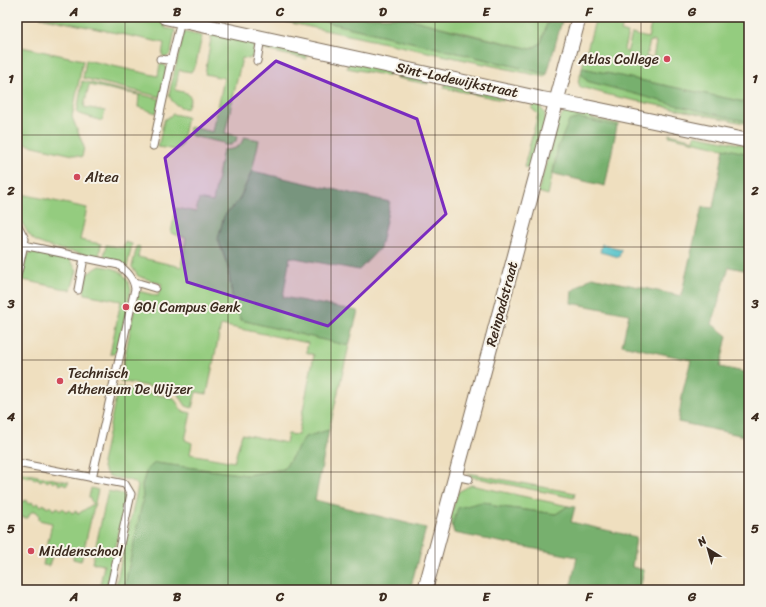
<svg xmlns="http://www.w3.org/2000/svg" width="766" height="607" font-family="Sriracha,sans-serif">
<rect width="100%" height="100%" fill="#f7f3e8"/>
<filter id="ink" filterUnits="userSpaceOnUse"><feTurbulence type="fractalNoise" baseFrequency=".025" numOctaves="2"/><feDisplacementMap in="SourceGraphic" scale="8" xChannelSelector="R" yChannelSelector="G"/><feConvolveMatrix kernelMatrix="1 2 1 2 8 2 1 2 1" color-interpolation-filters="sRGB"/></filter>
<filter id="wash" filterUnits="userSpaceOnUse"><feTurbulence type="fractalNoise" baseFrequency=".012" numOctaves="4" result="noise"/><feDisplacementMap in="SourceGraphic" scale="16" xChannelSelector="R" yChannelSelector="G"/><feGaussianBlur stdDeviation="0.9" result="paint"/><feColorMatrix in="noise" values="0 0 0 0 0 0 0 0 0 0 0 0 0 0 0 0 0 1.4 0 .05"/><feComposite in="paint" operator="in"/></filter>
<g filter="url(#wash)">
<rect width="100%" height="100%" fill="#efdfbf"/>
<g fill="#94cc7f" stroke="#687b4e" fill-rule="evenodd">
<polygon points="40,17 140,17 166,23 165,28 175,30 171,53 167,57 164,57 162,55 164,43"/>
<polygon points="263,17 319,17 318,20 547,74 545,77 531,74"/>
<polygon points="400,17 549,17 541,43 531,49"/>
<path d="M596,17H625L621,31L628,33L624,49L627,53L632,34L648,38L652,19L647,17H749V103L582,68ZM650,41L656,42L653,58L646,57Z"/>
<path d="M184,32L202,36L196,64L191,72L179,70L175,90L187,93L191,98L187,109C177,106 172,104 169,94Z"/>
<polygon points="212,32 255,41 252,57 249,59 242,58 225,133 237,136 236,141 231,145 224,145 224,143 192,136 189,131 190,127 213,132 224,78 205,74"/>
<polygon points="265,44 306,53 307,59 264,50"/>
<polygon points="17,46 83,60 72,117 84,147 82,157 25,144 24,147 17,145"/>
<polygon points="86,60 158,76 160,64 165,65 167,69 161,97 83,78"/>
<polygon points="348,61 390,71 389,76 347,68"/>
<polygon points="398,72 429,79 428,84 397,78"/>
<polygon points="581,73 587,81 749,122 749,124 613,96 580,87 578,81"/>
<polygon points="82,81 160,99 156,113 138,107 139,95 89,85 84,107 105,111 102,121 77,113"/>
<polygon points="446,82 504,95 503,100 444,88"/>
<polygon points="536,103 545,113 545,121 532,170 524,167 538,114 531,108"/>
<polygon points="575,110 592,113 591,118 619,124 617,126 579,118 558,147 548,195 538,192 558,120 564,113"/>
<polygon points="173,114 187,117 181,146 176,150 158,147 164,120"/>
<polygon points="669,134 694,140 695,135 749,146 749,154 669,136"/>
<path d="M244,137L259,140L252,171L239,200L224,216L218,239L228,267L233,302L241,320L349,346L329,430L305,437L284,469L247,475L155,463L147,469L142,485L143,499L124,590H115L138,486C126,472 106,487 102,463L118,387L174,398L182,411L191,413L185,440L192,443L190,454L234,462L242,434L286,443L288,434L298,435L314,355L306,352L308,343L221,325L207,394L196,392L192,408L186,406L177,392L120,381L138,291L158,296L162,284L138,276L132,267L137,246L140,247L138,257L181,267L186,238L171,233L176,208L196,212L199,199L213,202L223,150C235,149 240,149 244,137Z"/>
<path d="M17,193L87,208L80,240L101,244L99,257C83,253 45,249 33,239C26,233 24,223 17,217Z"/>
<polygon points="125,242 132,244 127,267 119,261 104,257 106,245 123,248"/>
<polygon points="35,251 69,259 77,270 71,290 23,280 19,297 18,293 27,255"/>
<path d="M100,266C117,268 125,271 131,289L118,349L114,354H110L121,301L85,294L84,290L87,274Z"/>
<polygon points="17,472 69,482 66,486 63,483 59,485 57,481 53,483 50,480 47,482 44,479 40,481 38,478 34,480 31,476 27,478 24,475 21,477 18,474 17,474"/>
<polygon points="467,473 575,493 574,498 472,477"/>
<polygon points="471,485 568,506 556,514 494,506 491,503 458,508 452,527 449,520 458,492"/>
<polygon points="91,488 98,490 81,561 73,559 74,553 54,549 49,566 43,565 52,523 39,520 39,515 37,512 34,511 30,513 28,518 17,517 17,500 19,498 22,502 26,500 28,504 32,502 34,505 38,503 41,506 44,504 47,508 51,506 53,510 58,507 60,511 63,508 66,512 70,510 72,513 76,511 78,514 93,504 89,497"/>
<polygon points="108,491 123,494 126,500 106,590 99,590 104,565 92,563"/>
</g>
<g fill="#77b06e" stroke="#596d46">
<polygon points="319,17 403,17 462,33 531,49 541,43 549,17 563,17 547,74 318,20"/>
<polygon points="582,68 749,103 749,122 679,106 587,81 581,73"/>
<polygon points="579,118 617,126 605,186 555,174 553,175 558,147 569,121"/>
<polygon points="724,148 749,154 749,210 747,217 749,217 749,271 729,267 712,324 727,336 720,367 749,373 749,437 678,422 683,391 691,360 622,345 629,314 571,303 572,291 592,277 681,296 702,207 713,208"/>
<polygon points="252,171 390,202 380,248 359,270 290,257 283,297 358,311 349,346 241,320 233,302 228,267 218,239 224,216 239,200"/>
<polygon points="329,430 315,500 426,528 410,590 124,590 143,499 142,485 147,469 155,463 247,475 284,469 305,437"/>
<polygon points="482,502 491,503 494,506 556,514 568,506 575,507 571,522 636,537 632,567 644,570 640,590 570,590 577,557 454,533 452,526 458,508"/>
</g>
<polygon fill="#55c3ca" stroke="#487674" points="602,244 621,249 619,257 600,252"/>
</g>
<g filter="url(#ink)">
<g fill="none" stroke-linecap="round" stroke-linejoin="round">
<defs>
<g id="lane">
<polyline points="160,59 167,60 172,57 181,21"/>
<polyline points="257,61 261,38"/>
<polyline points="153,146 172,57"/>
<polyline points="17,224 25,239 17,277"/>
<path d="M23,245L119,265C127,272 134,278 135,289L92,478"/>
<polyline points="135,282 155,288"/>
<polyline points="78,290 84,258"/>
<polyline points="17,463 125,484 131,494 110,590"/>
<polyline points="455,476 469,479"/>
</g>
<g id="street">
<polyline points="165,17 542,99 586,107 749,141"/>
<polyline points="425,590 579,17"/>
</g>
</defs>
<use href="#lane" stroke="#7a6956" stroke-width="9"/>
<use href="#street" stroke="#7a6956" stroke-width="16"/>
<use href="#lane" stroke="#fff" stroke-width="7"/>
<use href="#street" stroke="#fff" stroke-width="14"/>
</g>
</g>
<path fill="#7b2cbf" fill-opacity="0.2" stroke="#7b2cbf" stroke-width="3" stroke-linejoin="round" d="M276,61L417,119L446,214L328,326L187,282L165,158Z"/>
<path fill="none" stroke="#3b2a1e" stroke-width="1" stroke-opacity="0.55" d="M125,17V590M228,17V590M331,17V590M435,17V590M538,17V590M641,17V590M17,135H749M17,247H749M17,360H749M17,472H749"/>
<g fill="#d1495b" stroke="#f7f3e8" stroke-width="1.5">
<circle cx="667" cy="59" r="4"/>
<circle cx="77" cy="177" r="4"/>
<circle cx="126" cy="307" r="4"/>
<circle cx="60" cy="381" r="4"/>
<circle cx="31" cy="551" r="4"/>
</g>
<g text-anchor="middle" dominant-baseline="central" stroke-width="4" stroke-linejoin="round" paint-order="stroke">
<g font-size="14" fill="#3b2a1e" stroke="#f7f3e8" text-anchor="start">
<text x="659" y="59" text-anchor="end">Atlas College</text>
<text x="85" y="177">Altea</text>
<text x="134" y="307">GO! Campus Genk</text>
<text x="68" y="373">Technisch<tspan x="68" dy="16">Atheneum De Wijzer</tspan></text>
<text x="39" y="551">Middenschool</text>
</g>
<g font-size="14" fill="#3b2a1e" stroke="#f7f3e8">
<text transform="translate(457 80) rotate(12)">Sint-Lodewijkstraat</text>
<text transform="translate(502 304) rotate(-75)">Reinpadstraat</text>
</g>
</g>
<rect width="766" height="607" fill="none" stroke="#f7f3e8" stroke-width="44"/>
<g transform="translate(708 549) rotate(323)" stroke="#f7f3e8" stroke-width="3" paint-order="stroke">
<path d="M0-3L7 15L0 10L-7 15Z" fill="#3b2a1e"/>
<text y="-6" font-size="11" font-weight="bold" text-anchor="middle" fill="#3b2a1e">N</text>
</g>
<rect x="22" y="22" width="722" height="563" fill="none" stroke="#3b2a1e" stroke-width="1.5"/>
<g font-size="13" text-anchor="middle" font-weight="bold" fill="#3b2a1e">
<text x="74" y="16">A</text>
<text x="177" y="16">B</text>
<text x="280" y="16">C</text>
<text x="383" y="16">D</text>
<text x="486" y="16">E</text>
<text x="589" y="16">F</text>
<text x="692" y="16">G</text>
<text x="11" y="83">1</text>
<text x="755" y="83">1</text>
<text x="11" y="195">2</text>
<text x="755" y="195">2</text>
<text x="11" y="308">3</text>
<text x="755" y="308">3</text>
<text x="11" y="421">4</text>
<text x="755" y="421">4</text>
<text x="11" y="533">5</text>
<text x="755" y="533">5</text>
<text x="74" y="601">A</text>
<text x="177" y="601">B</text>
<text x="280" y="601">C</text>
<text x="383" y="601">D</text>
<text x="486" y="601">E</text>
<text x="589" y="601">F</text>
<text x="692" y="601">G</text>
</g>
</svg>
